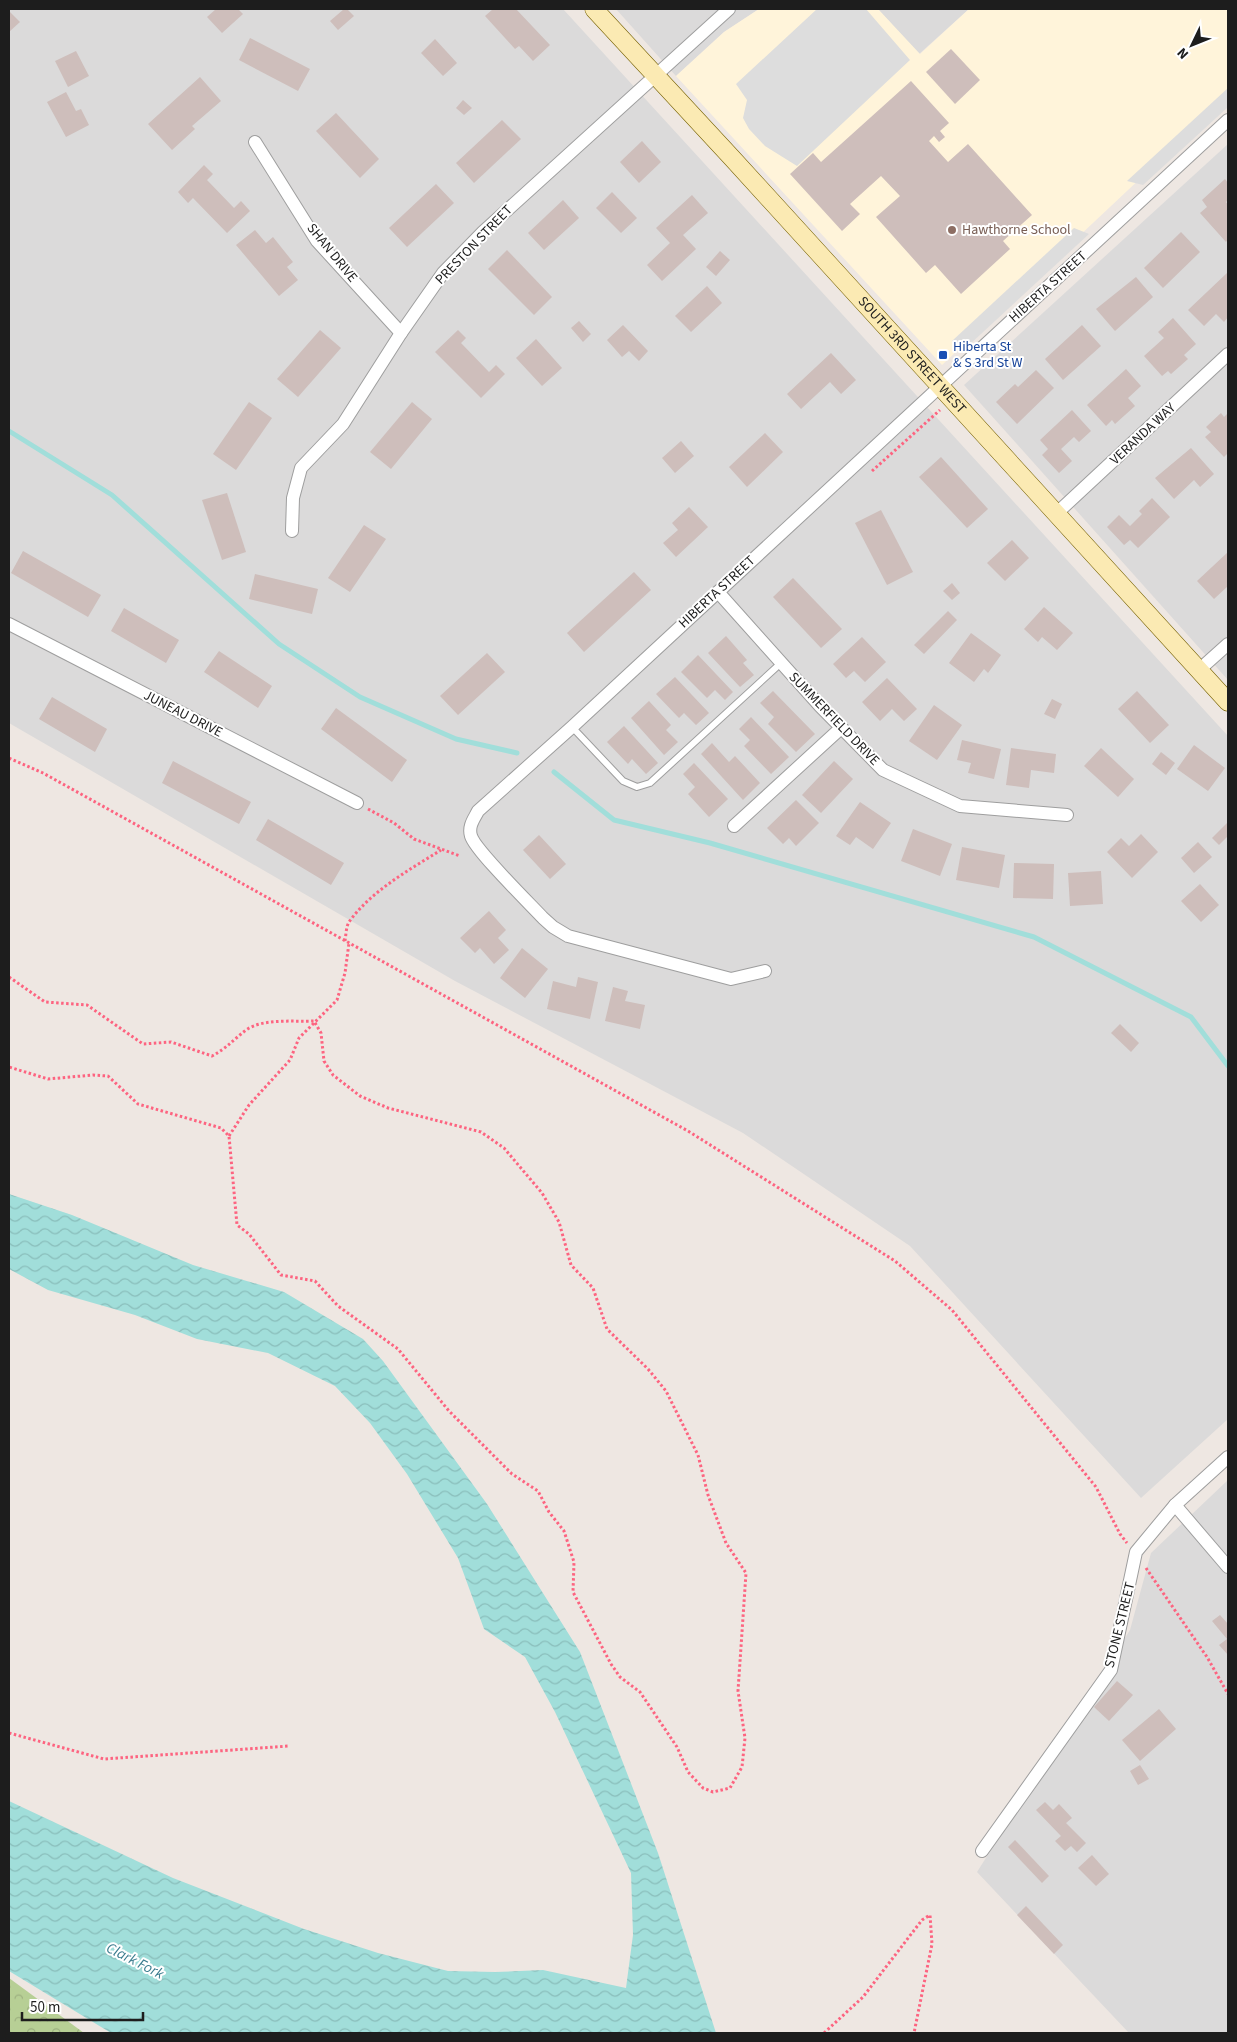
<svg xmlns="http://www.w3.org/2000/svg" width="1237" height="2042" font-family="'Source Sans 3',sans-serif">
<defs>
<pattern id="forest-crowns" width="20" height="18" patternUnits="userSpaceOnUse" patternTransform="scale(1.25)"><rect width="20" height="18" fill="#b7cf95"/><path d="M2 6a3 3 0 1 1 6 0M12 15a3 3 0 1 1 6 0" fill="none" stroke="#9db180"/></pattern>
<pattern id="water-waves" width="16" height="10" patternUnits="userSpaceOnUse" patternTransform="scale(1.25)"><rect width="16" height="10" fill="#a1deda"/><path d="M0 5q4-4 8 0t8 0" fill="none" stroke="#8abebb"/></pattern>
</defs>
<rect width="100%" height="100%" fill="#eee7e2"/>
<g fill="#dbdada">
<polygon points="9,9 563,9 1228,736 1228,1419 1141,1498 910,1246 743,1133 455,981 9,723"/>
<polygon points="616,9 759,9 724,32 676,76"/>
<polygon points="878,9 969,9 919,54"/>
<polygon points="1228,144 1228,680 964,385"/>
<polygon points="1228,1480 1228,2033 1129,2033 977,1872 1130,1630 1151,1553"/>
</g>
<polygon fill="#fff4da" points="759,9 878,9 920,54 969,9 1228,9 1228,96 942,365 676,76 724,32"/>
<polygon fill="url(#forest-crowns)" points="9,1978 84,2033 9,2033"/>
<g fill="#ddd">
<polygon points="817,9 866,9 910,60 797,166 765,146 749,129 743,118 747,100 736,84"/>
<polygon points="1228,88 1228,107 1143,185 1127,181"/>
<polygon points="1074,228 1089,234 968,346 952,341"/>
</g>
<polygon fill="url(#water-waves)" points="9,1194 72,1215 193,1265 284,1292 363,1339 383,1361 487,1504 580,1652 658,1853 716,2033 111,2033 9,1971 9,1801 173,1878 304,1929 378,1953 448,1971 495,1972 543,1970 626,1988 633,1935 631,1873 555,1712 525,1657 484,1629 458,1558 407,1474 370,1423 335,1386 268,1353 197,1339 135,1315 48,1290 9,1269"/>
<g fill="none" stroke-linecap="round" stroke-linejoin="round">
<g stroke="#a1deda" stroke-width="5">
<polyline points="9,431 112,495 279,644 360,697 456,739 517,753"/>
<polyline points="554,772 614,820 710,843 1034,937 1191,1017 1228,1066"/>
</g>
</g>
<g fill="#cebebb">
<polygon points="216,9 238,9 243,14 222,33 207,17"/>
<polygon points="344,9 347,9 354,16 338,30 330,21"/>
<polygon points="493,9 516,9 550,45 533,61 519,46 515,49 485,16"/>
<polygon points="9,11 20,22 9,32"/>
<polygon points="250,38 310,69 298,91 239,60"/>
<polygon points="435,39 457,63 443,76 421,53"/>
<polygon points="951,49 980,80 955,104 926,72"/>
<polygon points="76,51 89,76 68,87 55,61"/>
<polygon points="200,77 221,101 192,126 195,129 172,150 148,124"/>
<polygon points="911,81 949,123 940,131 945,137 939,142 934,136 929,141 948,162 968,144 1032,215 1003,241 1010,249 961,294 935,265 926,273 876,217 900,196 881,176 850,204 860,214 842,231 790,174 813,153 821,162"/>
<polygon points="66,92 76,111 81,109 89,125 66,137 47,102"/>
<polygon points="463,100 472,108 464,115 456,108"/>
<polygon points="336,113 379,159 360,178 316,131"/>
<polygon points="502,120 521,139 474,183 456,163"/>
<polygon points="642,141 661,162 639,183 620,162"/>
<polygon points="204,165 213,174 207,180 234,208 241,201 250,211 227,233 193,198 188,203 178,192"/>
<polygon points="1225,179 1228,183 1228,200 1226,202 1228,205 1228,239 1226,242 1200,213 1207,207 1202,200"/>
<polygon points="436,184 454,203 407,247 389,228"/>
<polygon points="612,192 637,218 621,233 596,208"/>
<polygon points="692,195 708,213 683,235 696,249 662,281 647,265 670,243 656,228"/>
<polygon points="563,200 579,218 544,250 528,233"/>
<polygon points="255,230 266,243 273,237 293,262 287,267 298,280 279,296 236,245"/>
<polygon points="1181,232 1200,252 1163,288 1144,268"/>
<polygon points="507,250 552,297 534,315 488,269"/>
<polygon points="720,251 730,260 716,276 706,267"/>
<polygon points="1227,273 1228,317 1224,322 1216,314 1204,326 1188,310"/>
<polygon points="1136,277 1153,297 1115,331 1096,309"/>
<polygon points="707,286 722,303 691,332 675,316"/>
<polygon points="1173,318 1196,344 1184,355 1188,359 1171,374 1168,371 1162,376 1144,356 1164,338 1158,332"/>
<polygon points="579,321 591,334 583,342 571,328"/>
<polygon points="623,325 648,351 639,361 629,351 622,357 607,340"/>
<polygon points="1082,325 1101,346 1063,380 1045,359"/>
<polygon points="320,330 341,348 298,397 277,379"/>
<polygon points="458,330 466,338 461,343 489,372 496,365 505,374 481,398 435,352"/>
<polygon points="536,339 562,368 542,386 516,358"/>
<polygon points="831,353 856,380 841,394 830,382 801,409 787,394"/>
<polygon points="1126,369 1141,386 1128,398 1135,406 1115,424 1112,420 1106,426 1087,405"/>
<polygon points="1036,370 1054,388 1017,424 996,402 1015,384 1018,387"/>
<polygon points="249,402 272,418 236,470 213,454"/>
<polygon points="412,402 432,419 391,469 370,452"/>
<polygon points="1072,410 1091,431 1079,442 1074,437 1061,449 1072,461 1059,473 1042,455 1048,449 1040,440"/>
<polygon points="1221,413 1224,417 1228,413 1228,453 1224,457 1205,437 1211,432 1206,427"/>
<polygon points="765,433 783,452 747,487 729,467"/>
<polygon points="681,441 694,456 675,473 662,458"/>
<polygon points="1191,448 1214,474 1200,487 1194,480 1174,499 1155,478"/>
<polygon points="941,457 988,509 967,528 919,477"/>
<polygon points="227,493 246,552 222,560 202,500"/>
<polygon points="1152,498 1170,517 1138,548 1130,540 1124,545 1107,527 1119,515 1130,526 1142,514 1139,511"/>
<polygon points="689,507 708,527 676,557 663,543 678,530 672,523"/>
<polygon points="881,510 913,572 887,585 855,523"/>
<polygon points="364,525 386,539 350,592 328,578"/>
<polygon points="1012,540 1029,558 1005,581 987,563"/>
<polygon points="23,551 101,595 88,617 11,573"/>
<polygon points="1228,552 1228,586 1214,599 1197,581"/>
<polygon points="634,572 651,590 584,652 567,633"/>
<polygon points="255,574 318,589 312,614 249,599"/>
<polygon points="793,578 842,629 821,648 773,597"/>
<polygon points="952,583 960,593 952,600 943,591"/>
<polygon points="1044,607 1073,633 1057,650 1042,637 1038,642 1024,629"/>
<polygon points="124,608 179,640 166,663 111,631"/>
<polygon points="948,611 957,620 924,654 914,645"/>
<polygon points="971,633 1001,655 988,673 984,669 974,682 949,663"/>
<polygon points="726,636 747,660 743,663 754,675 740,687 708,653"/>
<polygon points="862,637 886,662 865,682 854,671 846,678 833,664"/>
<polygon points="219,651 272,686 258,708 204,672"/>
<polygon points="487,653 505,672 458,715 440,696"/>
<polygon points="698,655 733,692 725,700 715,690 707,698 681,672"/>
<polygon points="675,677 709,713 696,725 684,713 679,718 656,694"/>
<polygon points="887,678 917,709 904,721 892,709 880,721 862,702"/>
<polygon points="773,691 815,734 796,752 768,724 774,717 760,703"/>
<polygon points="1137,691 1169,725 1150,743 1118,709"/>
<polygon points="52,697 107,729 95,752 39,719"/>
<polygon points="1052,699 1062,704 1055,719 1044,714"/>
<polygon points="649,701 671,725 666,730 678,742 664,755 631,718"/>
<polygon points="934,705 962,725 937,760 909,741"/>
<polygon points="336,708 407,760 392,782 321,729"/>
<polygon points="751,717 789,757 771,774 744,746 750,740 739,729"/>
<polygon points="624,726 658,763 646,774 632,759 628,764 607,742"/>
<polygon points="962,740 1001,749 994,779 968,773 971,763 957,760"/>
<polygon points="712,743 729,762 735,756 760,783 743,800 701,754"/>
<polygon points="1194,745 1225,768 1208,791 1177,769"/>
<polygon points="1011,748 1056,754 1054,773 1031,770 1029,788 1006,785"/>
<polygon points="1101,748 1134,779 1118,797 1084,766"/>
<polygon points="1161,752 1175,763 1166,775 1152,764"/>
<polygon points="173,761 251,802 239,824 162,783"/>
<polygon points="834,761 853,779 821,813 802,795"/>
<polygon points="694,763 728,799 709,817 688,794 695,787 683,774"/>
<polygon points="796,800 819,823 796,846 789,838 783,844 767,828"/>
<polygon points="860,802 891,823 873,849 856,837 850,845 836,836"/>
<polygon points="268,819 344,863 331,885 256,840"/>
<polygon points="1228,822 1228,836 1219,845 1212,838"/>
<polygon points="913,829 952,844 940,876 901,861"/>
<polygon points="1141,834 1158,852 1132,878 1107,852 1121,838 1129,846"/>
<polygon points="539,835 566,864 550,879 523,850"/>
<polygon points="1198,842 1212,857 1194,873 1181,858"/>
<polygon points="962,847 1005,855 999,888 956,880"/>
<polygon points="1014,863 1054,864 1053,899 1013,898"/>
<polygon points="1101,871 1103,904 1070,906 1068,873"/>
<polygon points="1200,884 1219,905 1201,922 1181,901"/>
<polygon points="489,911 506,930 498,938 509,950 494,964 480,948 475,953 460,938"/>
<polygon points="522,948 548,969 525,998 500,978"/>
<polygon points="578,977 598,982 590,1019 547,1009 553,981 576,987"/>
<polygon points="613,987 628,991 625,1001 645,1005 640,1029 605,1021"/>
<polygon points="1120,1024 1139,1043 1131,1052 1111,1033"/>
<polygon points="1220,1615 1228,1624 1228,1655 1219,1645 1227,1639 1212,1621"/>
<polygon points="1117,1681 1133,1695 1109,1721 1094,1707"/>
<polygon points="1159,1709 1176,1729 1140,1761 1122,1740"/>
<polygon points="1140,1765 1149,1779 1138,1785 1130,1771"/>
<polygon points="1045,1802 1053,1810 1059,1804 1072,1818 1066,1823 1086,1843 1077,1852 1071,1846 1065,1851 1055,1841 1061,1836 1036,1810"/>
<polygon points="1015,1840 1049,1876 1042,1883 1008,1847"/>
<polygon points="1092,1855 1109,1874 1096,1886 1078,1868"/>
<polygon points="1026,1906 1063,1945 1054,1954 1017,1915"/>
</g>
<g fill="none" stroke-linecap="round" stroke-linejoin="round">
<defs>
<polyline id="lane" points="572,727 623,781 637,787 650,783 781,663"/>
<g id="street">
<polyline points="255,142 317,241 401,333"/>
<polyline points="1057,513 1228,354"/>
<polyline points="292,531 293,498 301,468 343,424 401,333 443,273 483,232 729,9"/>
<polyline points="718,592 820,706 883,770 960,806 1067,815"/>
<polyline points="9,624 357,803"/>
<polyline points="1199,670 1228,644"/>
<polyline points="734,826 841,728"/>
<path d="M765,971L731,979L568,936L553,927L543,918C529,903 475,850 471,836C468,826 474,819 478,811L572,727L1228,120"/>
<polyline points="1175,1505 1228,1567"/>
<polyline points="982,1851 1111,1670 1136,1552 1175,1505 1228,1457"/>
</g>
<g id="secondary">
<path id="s1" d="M594,9L732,158L1228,702"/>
</g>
</defs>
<use href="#lane" stroke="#9e9e9e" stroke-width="8"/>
<use href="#street" stroke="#9e9e9e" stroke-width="14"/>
<use href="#secondary" stroke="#766102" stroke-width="19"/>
<g stroke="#fd6480" stroke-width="3" stroke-dasharray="2.5 2.5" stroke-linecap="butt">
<polyline points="872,471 940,410"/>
<polyline points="9,758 43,773 688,1131 895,1261 952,1310 1096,1487 1120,1534 1127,1543"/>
<polyline points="368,809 394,823 414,839 460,856"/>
<path d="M345,941C346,935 346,927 349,922C371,891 409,870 441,850"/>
<path d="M9,977L45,1002L87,1005L143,1044L171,1042L212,1056C228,1047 232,1041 246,1030C263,1018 294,1022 314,1021L321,1033L324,1061L333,1075L360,1096L388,1108L481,1132L504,1148L542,1193L559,1222L571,1265L593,1288L607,1329L648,1369L666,1391L698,1455L708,1495L726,1543L746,1573L738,1691L745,1738L742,1767L730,1788L713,1792L703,1788L688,1772L677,1747L640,1692L620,1677L611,1664L573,1592L574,1562L564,1531L549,1512L538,1491L512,1474L449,1411L398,1349L338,1306L315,1281L281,1275L249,1234L237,1225L229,1136L221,1128L138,1104L108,1076L93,1075L48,1079L9,1067"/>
<polyline points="229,1136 249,1105 290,1060 299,1038 337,1000 345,973 349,943"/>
<polyline points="1146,1568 1207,1657 1228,1694"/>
<polyline points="9,1733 104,1759 289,1746"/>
<polyline points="824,2033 863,1997 922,1920 930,1915 932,1944 914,2033"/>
</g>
<use href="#lane" stroke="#fff" stroke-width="6"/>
<use href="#street" stroke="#fff" stroke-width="12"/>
<use href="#secondary" stroke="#fbeab3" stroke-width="18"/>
</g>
<circle fill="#8d6e63" stroke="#fff" stroke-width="2" cx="952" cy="230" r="5"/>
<rect fill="#1a4fb4" stroke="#fff" stroke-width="2" x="938" y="350" width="10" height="10" rx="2.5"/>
<g text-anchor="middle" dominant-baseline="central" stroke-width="4" stroke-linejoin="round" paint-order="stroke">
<g font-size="14" fill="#785e54" stroke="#fff" text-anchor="start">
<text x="962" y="230">Hawthorne School</text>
</g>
<g font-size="14" fill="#1d1d1d" stroke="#fff">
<text transform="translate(474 245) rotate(-46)">PRESTON STREET</text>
<text transform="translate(332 253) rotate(51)">SHAN DRIVE</text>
<text transform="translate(1048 287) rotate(-42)">HIBERTA STREET</text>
<text stroke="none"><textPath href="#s1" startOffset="470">SOUTH 3RD STREET WEST</textPath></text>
<text transform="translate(1143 434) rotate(-43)">VERANDA WAY</text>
<text transform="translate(717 592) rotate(-43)">HIBERTA STREET</text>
<text transform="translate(183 714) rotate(27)">JUNEAU DRIVE</text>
<text transform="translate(834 719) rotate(46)">SUMMERFIELD DRIVE</text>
<text transform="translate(1120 1625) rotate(-76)">STONE STREET</text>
</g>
<g font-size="14" fill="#164399" stroke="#fff" text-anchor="start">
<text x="953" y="347">Hiberta St<tspan x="953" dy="16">&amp; S 3rd St W</tspan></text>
</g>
<g font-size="15" font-style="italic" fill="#3c7d8f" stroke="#fff">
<text transform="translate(135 1961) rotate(27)">Clark Fork</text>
</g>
</g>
<rect width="1237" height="2042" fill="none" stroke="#1d1d1d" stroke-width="20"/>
<g transform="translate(1192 45) rotate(227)" stroke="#ffffff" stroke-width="4" paint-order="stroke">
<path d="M0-4L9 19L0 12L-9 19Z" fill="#1d1d1d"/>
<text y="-8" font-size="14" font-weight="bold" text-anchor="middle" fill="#1d1d1d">N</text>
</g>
<path d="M22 2012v8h121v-8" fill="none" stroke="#1d1d1d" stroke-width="2.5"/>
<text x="30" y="2012" font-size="15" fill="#1d1d1d" stroke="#ffffff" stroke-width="4" paint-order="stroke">50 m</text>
</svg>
